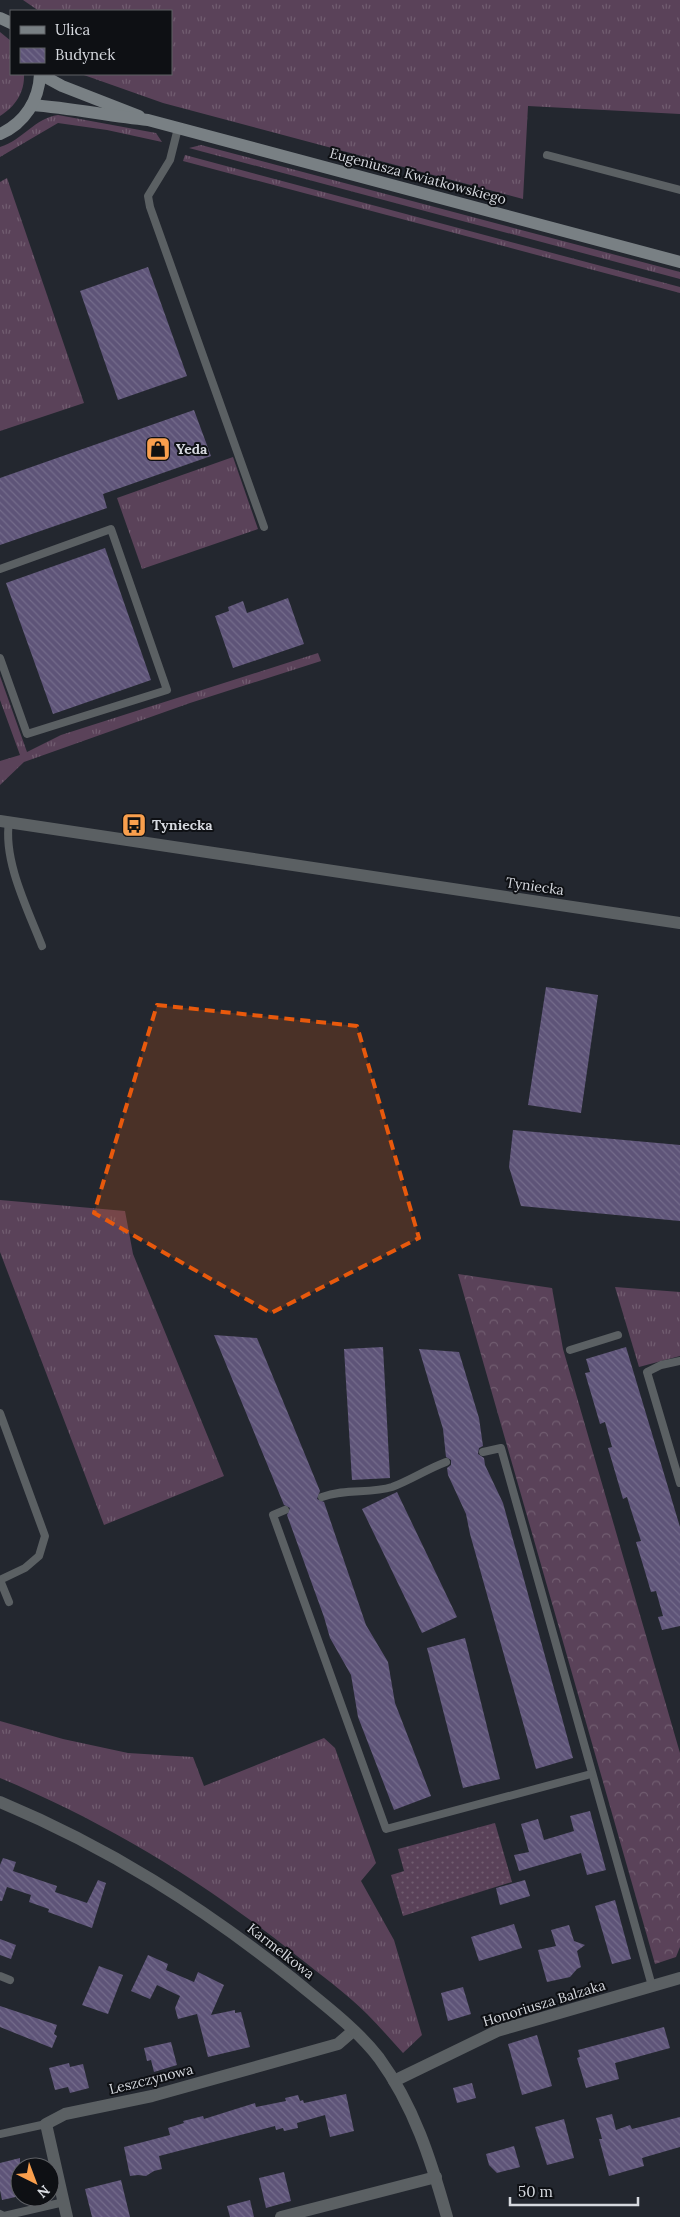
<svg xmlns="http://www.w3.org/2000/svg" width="680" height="2217" font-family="Lora,serif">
<defs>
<pattern id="grass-tufts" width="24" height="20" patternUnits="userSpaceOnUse" patternTransform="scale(1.25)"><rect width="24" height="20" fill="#5a4259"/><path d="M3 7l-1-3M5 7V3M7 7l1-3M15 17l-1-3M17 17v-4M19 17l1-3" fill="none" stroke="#715d70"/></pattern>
<pattern id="forest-crowns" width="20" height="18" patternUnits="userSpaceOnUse" patternTransform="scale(1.25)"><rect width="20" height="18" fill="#5a4259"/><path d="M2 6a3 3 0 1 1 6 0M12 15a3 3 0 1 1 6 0" fill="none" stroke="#715d70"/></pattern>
<pattern id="garden-dots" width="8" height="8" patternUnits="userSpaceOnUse" patternTransform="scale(1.25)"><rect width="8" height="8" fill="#5a4259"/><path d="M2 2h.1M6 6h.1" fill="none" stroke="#715d70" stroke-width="1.8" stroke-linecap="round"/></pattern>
<pattern id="building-back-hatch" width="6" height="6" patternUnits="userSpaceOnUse" patternTransform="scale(1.25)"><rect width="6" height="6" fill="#5e5478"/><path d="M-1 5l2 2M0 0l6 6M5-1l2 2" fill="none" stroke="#746c8b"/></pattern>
</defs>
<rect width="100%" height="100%" fill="#23272f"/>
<g fill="url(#grass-tufts)">
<polygon points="23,0 680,0 680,114 528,106 523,199 163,103 81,74 171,74 171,11 39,11"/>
<path d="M0,32L11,41V74H24C25,92 15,107 0,116Z"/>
<path d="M58,115L156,133L162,142L107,130L58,123L0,157V147C23,140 35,118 58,115Z"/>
<polygon points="201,145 680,272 680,279 189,148"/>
<polygon points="185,155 680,287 680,293 183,161"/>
<polygon points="7,178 84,403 0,431 0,182"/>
<polygon points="233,457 258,529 142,569 117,498"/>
<polygon points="318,653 321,661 190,703 24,762 0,785 0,761 20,755 0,700 0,676 27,752 61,735"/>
<polygon points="0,1200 125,1211 133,1254 224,1476 104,1525 0,1252"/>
<polygon points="615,1287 680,1292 680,1356 639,1367"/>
<path d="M0,1721L63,1739L128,1753L193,1757L204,1786L324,1738L335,1748L376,1863L361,1881L394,1940L422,2035L403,2053C391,2040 380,2027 367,2014C346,1993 321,1975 297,1956C206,1883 108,1823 0,1778Z"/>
</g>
<polygon fill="url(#forest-crowns)" points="458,1274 552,1288 563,1349 680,1753 680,1947 676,1957 655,1964"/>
<polygon fill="url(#garden-dots)" points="495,1823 512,1882 403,1916 391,1875 404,1871 398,1849"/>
<g fill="url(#building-back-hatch)">
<polygon points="148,267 187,376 118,400 80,291"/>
<polygon points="194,410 211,456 103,494 107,508 0,545 0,478"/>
<polygon points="105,548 151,680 53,714 6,583"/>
<polygon points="288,598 304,644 233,668 215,616 229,611 228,607 243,601 247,613"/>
<polygon points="546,987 598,995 581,1113 528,1105"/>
<polygon points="513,1130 680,1145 680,1221 521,1206 509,1167"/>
<polygon points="214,1335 257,1338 320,1491 317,1499 324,1502 366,1625 388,1662 395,1703 431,1796 394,1810 358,1717 351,1675 330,1638 324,1617 287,1515 290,1508 284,1505"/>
<polygon points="383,1347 390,1478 352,1480 344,1349"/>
<polygon points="626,1347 680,1527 680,1626 662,1630 658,1617 663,1616 656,1591 651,1592 643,1565 636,1542 641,1541 631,1510 627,1497 623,1499 608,1448 612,1447 605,1422 600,1424 585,1373 590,1372 586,1359"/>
<polygon points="419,1349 459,1352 479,1418 483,1446 479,1448 478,1454 484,1458 485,1465 503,1503 573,1758 536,1769 470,1534 466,1514 448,1475 447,1468 451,1465 451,1460 446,1457 443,1429"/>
<polygon points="397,1492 457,1617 422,1633 362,1509"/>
<polygon points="465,1638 500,1779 463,1788 427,1648"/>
<polygon points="590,1811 606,1870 587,1875 581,1853 519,1871 514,1855 529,1852 521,1824 538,1819 544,1840 574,1831 570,1816"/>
<polygon points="3,1858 16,1862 13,1871 57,1886 55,1892 87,1903 98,1880 106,1883 92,1928 48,1912 49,1909 29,1902 31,1895 7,1887 2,1901 0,1901 0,1865"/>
<polygon points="525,1880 530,1896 500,1905 496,1888"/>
<polygon points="615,1900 631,1959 612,1964 595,1906"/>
<polygon points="514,1924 522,1948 479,1961 471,1937"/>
<polygon points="569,1925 574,1941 585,1945 577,1951 581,1967 577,1969 570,1977 547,1982 538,1950 556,1946 551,1930"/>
<polygon points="0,1939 16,1945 11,1959 0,1955"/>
<polygon points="148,1955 168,1964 166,1970 194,1982 198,1972 224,1985 211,2015 235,2010 235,2013 241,2012 250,2047 208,2057 197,2014 178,2019 175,2008 180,1996 157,1985 150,1999 131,1991"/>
<polygon points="99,1966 123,1975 108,2014 82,2005"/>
<polygon points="463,1987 471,2014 448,2021 441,1993"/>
<polygon points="0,2006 57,2025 54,2034 57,2036 52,2048 0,2027"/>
<polygon points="664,2027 670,2048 615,2063 619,2079 586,2088 577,2058 580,2057 578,2050"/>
<polygon points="537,2035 552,2086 522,2095 508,2044"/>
<polygon points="171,2042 177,2065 154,2072 151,2060 147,2061 144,2048"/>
<polygon points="69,2063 70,2067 83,2064 89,2088 70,2093 68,2087 55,2090 49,2068"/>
<polygon points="472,2083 476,2098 457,2103 453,2088"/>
<polygon points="346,2094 354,2131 330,2137 325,2115 297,2123 298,2128 284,2131 283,2128 276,2130 275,2126 159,2156 162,2169 154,2171 146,2176 138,2175 130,2176 124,2147 170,2135 168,2128 184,2123 183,2121 203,2116 204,2119 255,2103 256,2107 286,2101 285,2098 298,2095 300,2101 303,2100 304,2103"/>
<polygon points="612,2114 616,2130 630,2125 632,2129 680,2117 680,2147 642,2158 644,2166 609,2176 599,2139 602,2139 596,2118"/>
<polygon points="564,2119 574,2158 547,2165 535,2127"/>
<polygon points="514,2146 520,2167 497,2173 489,2165 486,2154"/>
<polygon points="20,2158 20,2196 2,2200 0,2190 0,2163"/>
<polygon points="284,2172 291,2201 266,2208 259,2178"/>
<polygon points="121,2180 130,2217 92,2217 85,2189"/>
<polygon points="250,2200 254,2217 230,2217 227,2206"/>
</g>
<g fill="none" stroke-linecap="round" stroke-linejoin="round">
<g stroke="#5b6063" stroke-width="8">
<polyline points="178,128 170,160 148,196 150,207 264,527"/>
<polyline points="547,155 680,190"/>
<polyline points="0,569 111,529 167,690 27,734 0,658"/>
<path d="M9,822C3,861 28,910 42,946"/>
<polyline points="570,1350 618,1335"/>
<polyline points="680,1361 661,1365 647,1372 680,1483"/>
<polyline points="0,1413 45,1536 39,1556 25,1568 0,1580"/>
<polyline points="483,1452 501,1448 652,1986"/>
<path d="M322,1497C345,1488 370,1494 392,1487C411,1480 427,1469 446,1462"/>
<polyline points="285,1510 273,1515 386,1829 591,1774"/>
<polyline points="0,1580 9,1602"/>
<polyline points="0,1976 10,1980"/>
<polyline points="0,2134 46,2124"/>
<polyline points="0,2214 4,2216 64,2202"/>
</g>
<g stroke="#5b6063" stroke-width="12">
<polyline points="0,821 680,923"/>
<polyline points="394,2081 497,2031 680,1978"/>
<polyline points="67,2217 46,2124 65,2114 152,2096 338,2044 353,2031"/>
<polyline points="281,2217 436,2177"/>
</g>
<path stroke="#5b6063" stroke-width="12" d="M0,1802C108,1847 201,1906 293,1979C322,2003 356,2028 379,2058C414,2106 431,2160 447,2217"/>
<g stroke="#798084" stroke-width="12">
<polyline points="0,18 11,23"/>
<polyline points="40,74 62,86 139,116"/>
<path d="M32,105C71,108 109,116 148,120L680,262"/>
<path d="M0,134C25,123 39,100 40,74"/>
</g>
</g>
<path fill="#e8590c" fill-opacity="0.2" stroke="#e8590c" stroke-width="4" stroke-dasharray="10 6" stroke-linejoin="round" d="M157,1005L357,1026L419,1238L271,1313L94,1213Z"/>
<defs>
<symbol id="shop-square" viewBox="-11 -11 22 22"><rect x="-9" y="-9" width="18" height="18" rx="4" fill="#f99f4d" stroke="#0e1014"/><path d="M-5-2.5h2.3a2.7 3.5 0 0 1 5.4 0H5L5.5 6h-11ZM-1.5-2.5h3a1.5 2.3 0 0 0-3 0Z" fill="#111"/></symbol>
<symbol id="bus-square" viewBox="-11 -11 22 22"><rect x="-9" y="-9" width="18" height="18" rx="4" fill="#f99f4d" stroke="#0e1014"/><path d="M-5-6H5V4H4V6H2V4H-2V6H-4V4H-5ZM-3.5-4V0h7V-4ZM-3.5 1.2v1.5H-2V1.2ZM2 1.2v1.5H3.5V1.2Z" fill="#111"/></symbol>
</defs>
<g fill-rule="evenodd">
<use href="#shop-square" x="144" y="435" width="28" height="28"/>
<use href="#bus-square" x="120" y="811" width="28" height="28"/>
</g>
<g text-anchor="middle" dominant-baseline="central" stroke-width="4" stroke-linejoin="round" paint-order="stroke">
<g font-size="14" fill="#d6d9df" stroke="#0e1014">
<text transform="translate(418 176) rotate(15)">Eugeniusza Kwiatkowskiego</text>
<text transform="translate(535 886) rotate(8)">Tyniecka</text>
<text transform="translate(281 1951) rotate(38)">Karmelkowa</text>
<text transform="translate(544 2003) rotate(-17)">Honoriusza Balzaka</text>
<text transform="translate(151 2079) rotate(-14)">Leszczynowa</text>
</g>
<g font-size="14" font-weight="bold" fill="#d6d9df" stroke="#0e1014" text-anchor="start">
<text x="176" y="449">Yeda</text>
<text x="152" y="825">Tyniecka</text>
</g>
</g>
<rect x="10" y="10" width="162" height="65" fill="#0e1014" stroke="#5e6065"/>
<rect x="20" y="26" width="25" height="8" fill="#798084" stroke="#5e6065"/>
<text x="55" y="35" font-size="15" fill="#d6d9df">Ulica</text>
<rect x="20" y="48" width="25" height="15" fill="url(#building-back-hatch)" stroke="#5e6065"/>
<text x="55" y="60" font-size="15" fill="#d6d9df">Budynek</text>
<g transform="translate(35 2182) rotate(138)"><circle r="24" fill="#0e1014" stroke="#5e6065"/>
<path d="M0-4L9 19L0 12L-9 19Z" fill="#f99f4d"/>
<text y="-8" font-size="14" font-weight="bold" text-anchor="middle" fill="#d6d9df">N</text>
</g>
<path d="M510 2197v8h128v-8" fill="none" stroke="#d6d9df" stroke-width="2.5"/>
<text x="518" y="2197" font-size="15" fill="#d6d9df" stroke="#0e1014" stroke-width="4" paint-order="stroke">50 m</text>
</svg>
